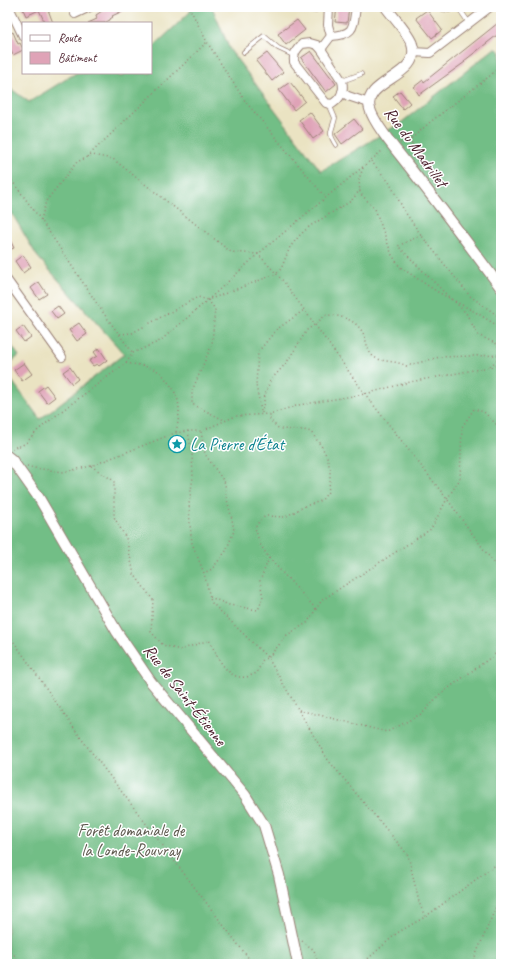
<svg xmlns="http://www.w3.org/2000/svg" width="508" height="971" font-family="Caveat,sans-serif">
<rect width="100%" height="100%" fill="#fff"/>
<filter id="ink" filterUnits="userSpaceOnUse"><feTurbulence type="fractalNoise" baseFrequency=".025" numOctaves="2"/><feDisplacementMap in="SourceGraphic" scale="8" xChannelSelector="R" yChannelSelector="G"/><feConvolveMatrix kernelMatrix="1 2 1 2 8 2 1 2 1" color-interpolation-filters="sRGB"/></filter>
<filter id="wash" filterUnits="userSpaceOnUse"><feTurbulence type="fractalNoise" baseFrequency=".012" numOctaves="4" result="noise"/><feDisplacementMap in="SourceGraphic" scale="16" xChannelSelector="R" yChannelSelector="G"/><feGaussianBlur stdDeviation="0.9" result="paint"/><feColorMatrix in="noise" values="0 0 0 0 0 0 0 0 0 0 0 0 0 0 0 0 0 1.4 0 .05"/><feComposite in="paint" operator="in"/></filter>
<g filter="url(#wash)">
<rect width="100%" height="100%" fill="#eae3c2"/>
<g fill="#72be86" stroke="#5e6e58">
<polygon points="192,7 212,7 230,50 321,171 402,122 495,48 501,52 501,964 7,964 7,374 40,419 124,354 37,256 7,205 7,86 29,102 76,73 116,73 121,77 126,73 151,73 151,49 190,12"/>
<polygon points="7,339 19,356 7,365"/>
</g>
<g id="blocks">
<g fill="#dfa3b7">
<polygon points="22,7 47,7 53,23 45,23 39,10 26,16"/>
<polygon points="104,7 131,7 112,16 113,17 110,19 110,20 104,23 88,23 97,19 96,15 105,9"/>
<polygon points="296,7 316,7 316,13 296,11"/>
<polygon points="337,7 349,7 347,23 335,22"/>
<polygon points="427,10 442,30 432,38 416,18"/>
<polygon points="297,20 305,30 286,45 278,34"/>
<polygon points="498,23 501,27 501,32 464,61 465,62 419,95 414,87 423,80 424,82 439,70"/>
<polygon points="13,32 18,44 20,43 23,49 23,50 13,55 11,51 7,52 7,35"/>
<polygon points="311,51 336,84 326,92 301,58"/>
<polygon points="267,53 283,72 272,81 256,61"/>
<polygon points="290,82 305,101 294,110 279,90"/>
<polygon points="400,91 410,103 403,109 393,96"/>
<polygon points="310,112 324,131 313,139 299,120"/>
<polygon points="354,119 362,129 342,144 335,134"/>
<polygon points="7,234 14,248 7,251"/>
<polygon points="23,255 31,267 23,273 15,261"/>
<polygon points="39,282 47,294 39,299 31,288"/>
<polygon points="58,306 64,314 57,319 51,311"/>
<polygon points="79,323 87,334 77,341 69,330"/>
<polygon points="23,326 31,337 24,342 16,331"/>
<polygon points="99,348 107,360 99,366 97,364 93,366 89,361 97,356 94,352"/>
<polygon points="24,363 32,374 22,381 14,370"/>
<polygon points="70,367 78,379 72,384 63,372"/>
<polygon points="46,385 55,397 47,403 38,391"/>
</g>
</g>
</g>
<g filter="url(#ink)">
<use href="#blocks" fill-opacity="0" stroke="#9a8176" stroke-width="1"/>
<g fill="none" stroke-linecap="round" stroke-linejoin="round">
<defs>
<g id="service">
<polyline points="439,7 443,9 449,10 455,7"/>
<polyline points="458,7 469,23"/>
<polyline points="244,52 264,36 278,48 293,55"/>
<polyline points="342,81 361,74"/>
<path d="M329,104L335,118C332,132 327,131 336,145"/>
</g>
<g id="minor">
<polyline points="9,7 23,36"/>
<polyline points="329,7 328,25 331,36"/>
<polyline points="75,14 90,7"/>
<path d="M331,36C355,35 353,27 356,7"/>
<path d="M310,43L317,45L321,49L342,81C345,91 340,99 332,104L326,103L294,62C293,54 296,50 302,44Z"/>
<polyline points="321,49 331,36"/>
<polyline points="413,52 430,53 490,7"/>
<polyline points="342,92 348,96 369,103"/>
<polyline points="7,280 62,357"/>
</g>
<g id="tertiary">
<path d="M386,7C392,16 409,34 412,44C423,77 361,80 370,109C374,124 397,151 407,164C439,205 470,246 501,288"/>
<polyline points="7,456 12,460 39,498 117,632 151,682 245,795 264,825 279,875 298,964"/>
</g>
</defs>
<use href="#service" stroke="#9a8176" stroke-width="5.5"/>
<use href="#minor" stroke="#9a8176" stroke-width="10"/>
<use href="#tertiary" stroke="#9a8176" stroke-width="12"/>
<g stroke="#9a8176" stroke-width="1.5" stroke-dasharray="1 3" stroke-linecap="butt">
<polyline points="189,7 207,42 245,101 326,198"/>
<polyline points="411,139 414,152 421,167"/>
<polyline points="400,143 411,139 429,123 491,75 501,65"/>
<polyline points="87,157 207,42"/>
<polyline points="371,161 389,182 405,212 421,235 470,296 501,318"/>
<polyline points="363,168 359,179 360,193 375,209 392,255 400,267 436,291 477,313 501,328"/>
<polyline points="7,174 41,220 102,311 132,352"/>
<polyline points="41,220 46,201 77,162 92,155 113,159 231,252 258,254 284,282 365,394 447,499 501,573"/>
<polyline points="421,235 398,246 452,300"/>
<polyline points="208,300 215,309 212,344 192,391 192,404 224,420"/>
<polyline points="455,302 466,313 478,335 497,344 501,351"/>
<polyline points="120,334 132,333 198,297 208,300 276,274 281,269 290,247 300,235 310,226 351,201 360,190"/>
<path d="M126,363C138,365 151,366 161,373C164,376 166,380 169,383C182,400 180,413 176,432"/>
<polyline points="490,366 501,357"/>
<polyline points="261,411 256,385 258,352 276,330 304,310"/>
<path d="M262,413L265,395L270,381L287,362L307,330L314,325L326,315C342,315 360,321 365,338C367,344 368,353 374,357C383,363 397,360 406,366L440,357L501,355"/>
<polyline points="188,431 192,455 193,477 189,504 190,525 192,543 204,573 211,602 268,658 328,760 408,855 419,902 425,917"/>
<polyline points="201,432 205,454 225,483 226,496 232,519 234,531 226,551 212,569 204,573"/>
<polyline points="12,449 17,446 21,446 27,442 38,430 63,410 126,363 133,353 160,341 208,300 258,254 382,151"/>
<polyline points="27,466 34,468 64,472 91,466 175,433 188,431 201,431 236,416 270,414 299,405 365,394 410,382 501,365"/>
<path d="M91,466L114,481V517L126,538L134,574L153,600L151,632L163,645L180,650L209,640C216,653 226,680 245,677C249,677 253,674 257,673L263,659L268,658L287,635L307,623L322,600L431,529L447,499L460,479L462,427L474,409L484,412L498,426L501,424"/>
<polyline points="269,558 316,609"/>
<polyline points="210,597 229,605 258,610 263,598 260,581 269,558 260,544 255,528 260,520 266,516 285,517 305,506 321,501 328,492 330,481 330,469 327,457 322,447 311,432 304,430 279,429 270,420 270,414"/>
<polyline points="7,632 83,741 253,964"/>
<polyline points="299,710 387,732 423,713 439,695 501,650"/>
<polyline points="302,941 314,950 318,964"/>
<polyline points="7,945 21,964"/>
<polyline points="362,964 397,933 425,917 501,861"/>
<polyline points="472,964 501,895"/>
</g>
<use href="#service" stroke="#fff" stroke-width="4"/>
<use href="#minor" stroke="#fff" stroke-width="8"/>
<use href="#tertiary" stroke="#fff" stroke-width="10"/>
</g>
</g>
<defs>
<symbol id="sight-ring" viewBox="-11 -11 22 22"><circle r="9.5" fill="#fff" stroke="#0f9aa8" stroke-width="1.5"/><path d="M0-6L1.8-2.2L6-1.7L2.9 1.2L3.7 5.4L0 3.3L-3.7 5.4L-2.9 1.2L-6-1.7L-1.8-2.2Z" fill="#0f9aa8"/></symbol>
</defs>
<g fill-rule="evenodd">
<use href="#sight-ring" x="167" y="434" width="20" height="20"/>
</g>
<g text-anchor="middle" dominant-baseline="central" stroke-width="3" stroke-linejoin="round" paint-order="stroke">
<g font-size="17" fill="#4a1f2b" stroke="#fff">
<text transform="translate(416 147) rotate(54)">Rue du Madrillet</text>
<text transform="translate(185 695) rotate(52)">Rue de Saint-Étienne</text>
</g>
<g font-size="17" fill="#0d838f" stroke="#fff" text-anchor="start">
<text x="190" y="444">La Pierre d'État</text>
</g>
<g font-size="17" fill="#5e594e" stroke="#fff">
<text x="131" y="830">Forêt domaniale de<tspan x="131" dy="20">la Londe-Rouvray</tspan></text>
</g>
</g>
<rect width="508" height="971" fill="none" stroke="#fff" stroke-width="24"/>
<rect x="22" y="22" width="130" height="52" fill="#ffffff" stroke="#b7a5aa"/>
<rect x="30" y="35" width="20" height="6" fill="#ffffff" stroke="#b7a5aa"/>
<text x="58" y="42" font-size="12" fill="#4a1f2b">Route</text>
<rect x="30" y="52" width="20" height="12" fill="#dfa3b7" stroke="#b7a5aa"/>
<text x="58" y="62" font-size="12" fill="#4a1f2b">Bâtiment</text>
</svg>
